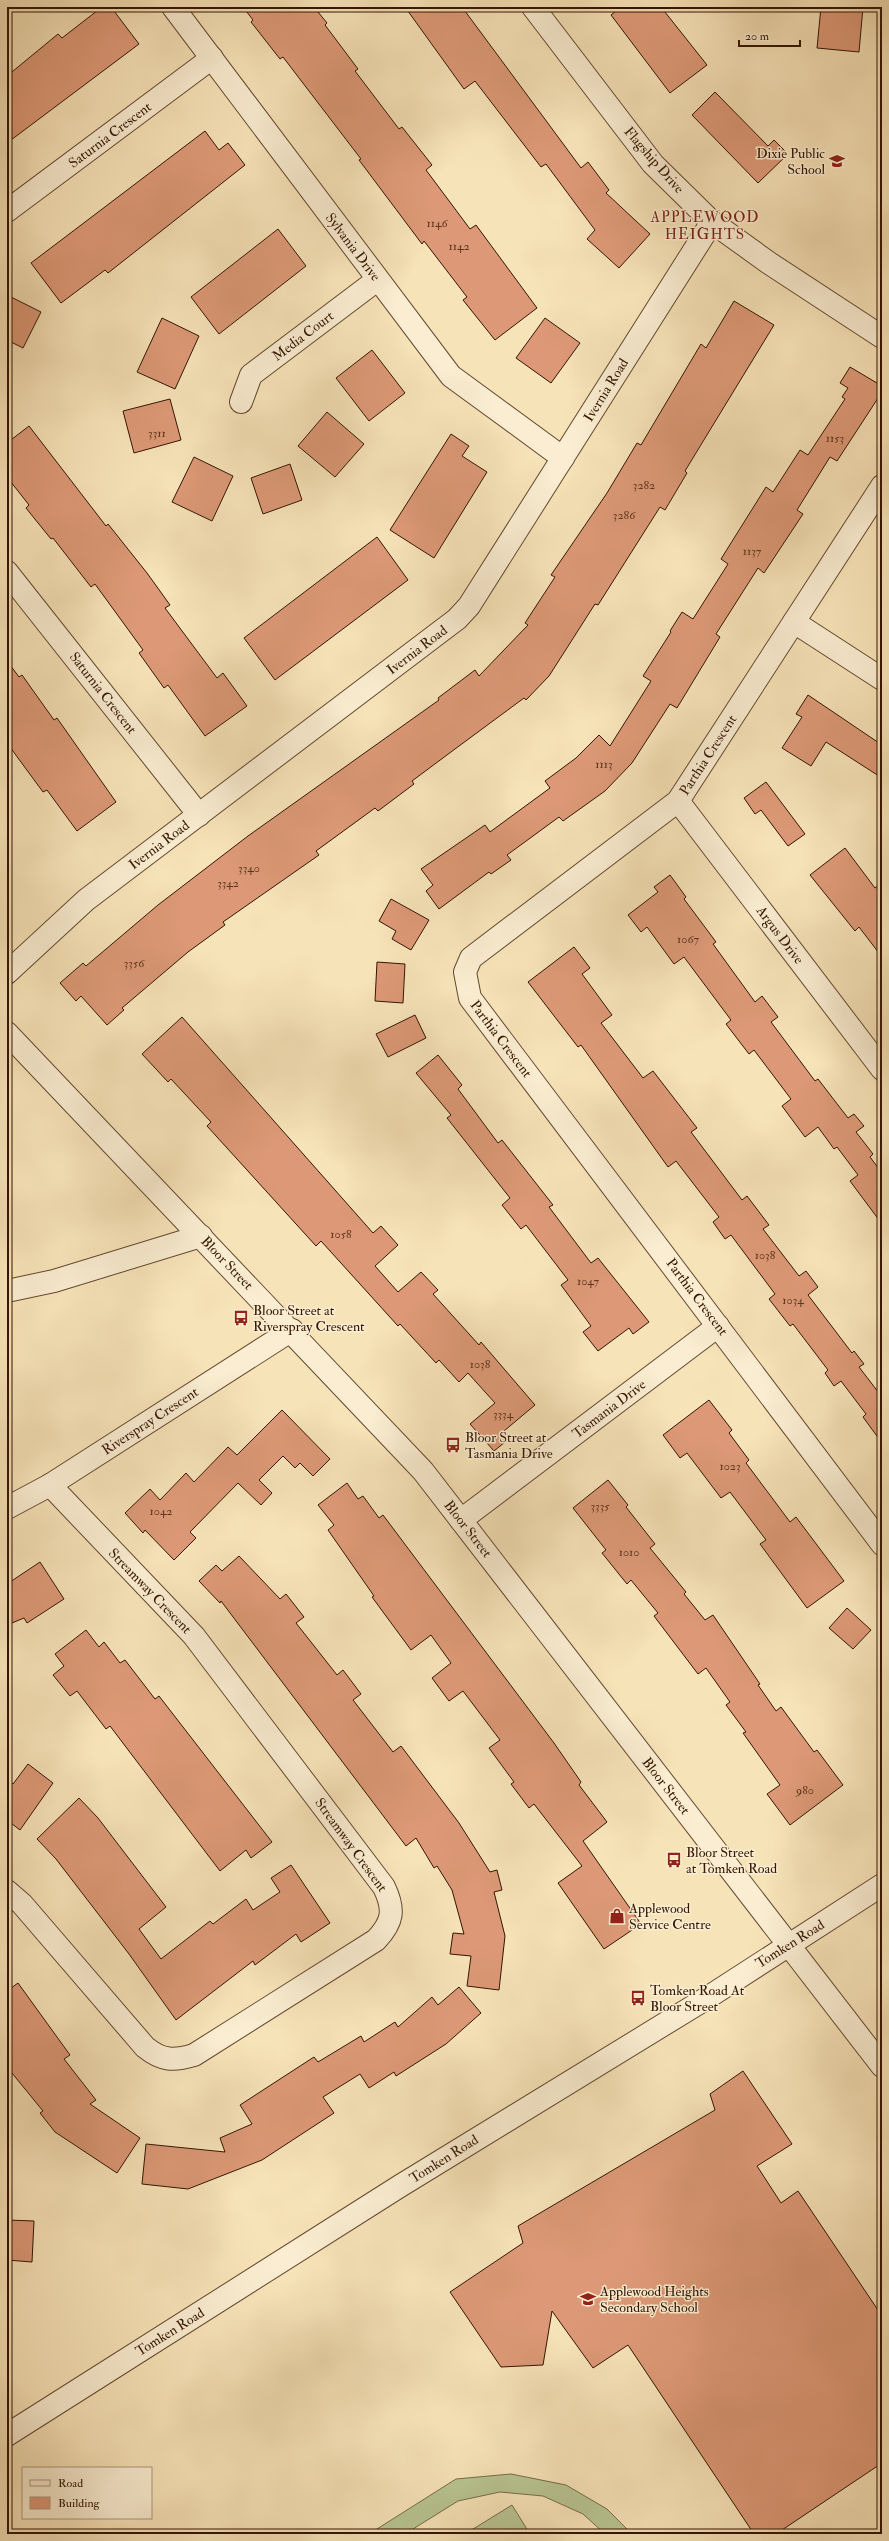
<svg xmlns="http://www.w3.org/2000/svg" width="889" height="2541" font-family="'IM FELL Double Pica',serif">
<rect width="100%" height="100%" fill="#f7e3b8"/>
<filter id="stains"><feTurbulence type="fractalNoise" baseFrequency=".005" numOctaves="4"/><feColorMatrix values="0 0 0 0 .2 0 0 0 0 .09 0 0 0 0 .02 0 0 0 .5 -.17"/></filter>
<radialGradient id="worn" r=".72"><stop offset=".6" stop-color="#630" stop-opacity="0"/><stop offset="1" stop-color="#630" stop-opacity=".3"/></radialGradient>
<g fill="#b8c592" stroke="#766d4a">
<polygon points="511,2474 566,2485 607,2509 632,2534 605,2534 583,2514 543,2496 500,2492 458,2501 405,2534 369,2534 456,2479"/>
<polygon points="512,2505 530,2534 465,2534"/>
</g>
<g fill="#d97" stroke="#331503">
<polygon points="102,7 111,7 139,44 7,143 7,76 58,34 62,38"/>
<polygon points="243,7 314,7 327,23 325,25 358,69 355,71 399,129 402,127 432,165 426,170 470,229 476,225 537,308 495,340 463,300 467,297 424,241 422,244 359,160 361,159 283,57 280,59 251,22 253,20"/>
<polygon points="405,7 462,7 581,168 588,162 609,190 606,193 650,234 619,268 587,239 595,230 546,164 541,167 475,81 464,89"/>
<polygon points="621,7 661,7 707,65 670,93 611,15"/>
<polygon points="821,7 863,7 859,52 817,48"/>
<polygon points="715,92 768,146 774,140 788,154 758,183 692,115"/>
<polygon points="205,131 219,150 228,143 245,165 108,273 105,270 61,303 31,263"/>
<polygon points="278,229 306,266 219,334 191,297"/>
<polygon points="7,295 41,312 23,348 7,340"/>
<polygon points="734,301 774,325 685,471 687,473 665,510 660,507 598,605 595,604 549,676 526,700 524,698 455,749 412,781 414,784 378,811 375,808 316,851 319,855 223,922 225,925 188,952 122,1008 124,1010 107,1025 81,996 76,1001 60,983 83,963 86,966 158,905 248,836 439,700 438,698 475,670 479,676 528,625 525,623 555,577 551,575 607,493 637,443 641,445 701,344 706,348"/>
<polygon points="162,318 199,336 175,389 137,372"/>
<polygon points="545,318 580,343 551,383 516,358"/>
<polygon points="372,350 405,393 369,421 336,378"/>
<polygon points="850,367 882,386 882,392 837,461 830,457 797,510 803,514 764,573 758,568 716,634 720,637 677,708 670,704 632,763 605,791 563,821 559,817 507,855 511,860 491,874 489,872 439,909 426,891 433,885 421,869 485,825 490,832 550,788 545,781 576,758 599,735 610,746 651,681 643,676 671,632 670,631 682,612 693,619 728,564 721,559 766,487 773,492 800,450 808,455 845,399 842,397 848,388 840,383"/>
<polygon points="170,399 181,440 134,453 123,411"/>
<polygon points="327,412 364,444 335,477 298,446"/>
<polygon points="29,426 106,526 108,524 147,573 170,605 165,608 217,678 223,673 247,706 205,736 168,685 164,688 139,653 143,650 95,584 91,587 53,538 51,539 26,508 29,505 7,477 7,443"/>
<polygon points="451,434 469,446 462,456 487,472 434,558 390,530"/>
<polygon points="194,457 233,476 212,521 172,502"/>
<polygon points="290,464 302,500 263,514 251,478"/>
<polygon points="377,537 408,580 275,680 244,638"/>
<polygon points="7,661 19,677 22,675 54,720 57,718 116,802 77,831 47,790 43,792 7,743"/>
<polygon points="808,695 882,745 882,778 826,742 811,766 782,748 802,717 796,714"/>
<polygon points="766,782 805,834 788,846 761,810 755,814 744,798"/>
<polygon points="845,848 875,888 882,883 882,957 859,927 855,931 810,875"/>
<polygon points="670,875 686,897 684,899 716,942 713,944 755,1002 762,996 778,1017 771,1022 815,1081 818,1079 848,1118 854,1114 864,1126 856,1132 873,1154 870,1157 882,1173 882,1224 850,1181 858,1175 837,1147 834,1149 818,1127 805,1137 782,1106 791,1099 754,1050 749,1054 726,1024 731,1020 684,957 674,964 647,927 641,932 628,915 658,892 654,887"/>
<polygon points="391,899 429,920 411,950 392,939 396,931 379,921"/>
<polygon points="574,947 590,968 582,974 612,1015 601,1023 643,1078 653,1071 697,1128 691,1132 742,1200 747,1196 769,1225 763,1229 799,1276 806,1271 818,1287 808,1295 852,1353 854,1351 864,1364 859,1367 882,1397 882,1443 863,1417 866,1414 841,1381 834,1386 825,1373 828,1370 793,1324 790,1326 769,1299 775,1294 731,1235 725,1239 713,1222 719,1217 676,1161 668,1167 581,1045 578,1047 528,982"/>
<polygon points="377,962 405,964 403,1003 375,1001"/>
<polygon points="415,1015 426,1038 388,1057 376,1034"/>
<polygon points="182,1017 373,1233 381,1226 398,1245 375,1266 398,1292 421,1272 438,1290 433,1294 479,1345 481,1342 535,1405 504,1431 510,1438 494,1451 470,1424 495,1403 468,1373 459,1382 439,1360 436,1363 400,1324 398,1326 321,1241 316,1246 207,1126 211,1122 171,1079 168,1082 142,1054"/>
<polygon points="438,1055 462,1085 458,1089 498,1143 502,1140 553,1205 549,1207 591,1263 598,1258 649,1322 633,1334 629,1328 598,1351 583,1332 591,1326 561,1285 568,1280 526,1225 521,1229 502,1205 510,1198 447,1118 451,1115 416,1073"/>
<polygon points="709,1400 732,1430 729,1433 749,1460 746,1463 790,1522 796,1517 844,1581 807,1608 760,1544 766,1540 730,1492 721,1498 687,1453 680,1458 663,1435"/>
<polygon points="282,1410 330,1459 313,1476 300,1463 295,1468 283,1456 259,1480 272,1493 261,1505 238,1483 190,1532 196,1538 174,1560 145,1530 143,1533 125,1513 150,1489 160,1500 186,1473 194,1482 228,1447 237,1455"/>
<polygon points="608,1480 628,1505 626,1507 655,1544 650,1548 686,1592 684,1594 705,1620 713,1615 760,1684 758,1685 776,1711 781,1707 814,1752 817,1750 843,1785 790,1825 767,1794 780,1785 743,1733 746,1732 726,1705 730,1702 706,1668 698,1674 654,1616 658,1613 631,1580 627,1584 602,1553 606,1550 573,1508"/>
<polygon points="347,1483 358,1499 363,1496 379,1518 383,1515 554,1743 581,1782 579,1785 607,1822 583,1841 641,1924 604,1949 558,1883 582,1866 534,1804 529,1808 511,1784 514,1782 489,1748 500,1740 463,1691 449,1701 432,1678 451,1663 431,1635 411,1650 372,1597 374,1596 328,1530 334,1525 318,1505"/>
<polygon points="239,1556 280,1599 286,1594 304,1617 296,1623 337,1675 343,1670 361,1694 353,1700 393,1752 401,1746 459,1823 490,1872 497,1870 502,1890 494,1892 505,1936 499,1990 467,1986 471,1956 450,1954 453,1933 464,1934 452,1890 437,1866 434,1868 416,1838 406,1846 221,1601 220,1603 199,1581 216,1565 222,1571"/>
<polygon points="40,1562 64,1599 27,1623 24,1618 7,1625 7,1584"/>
<polygon points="847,1608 871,1630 853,1649 829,1628"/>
<polygon points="86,1630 99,1647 104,1642 120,1663 125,1660 155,1699 159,1696 272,1842 251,1858 246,1850 220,1871 110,1726 106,1729 77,1691 70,1696 53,1675 64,1666 55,1654"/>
<polygon points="28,1764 53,1783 20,1830 7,1820 7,1780 13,1784"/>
<polygon points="79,1798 98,1818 166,1907 139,1929 161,1959 210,1921 213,1924 246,1899 253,1910 280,1892 271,1878 291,1865 330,1923 301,1942 296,1934 255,1965 253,1961 176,2020 129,1954 56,1859 37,1839"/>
<polygon points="18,1983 70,2055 64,2059 96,2100 90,2104 140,2138 117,2173 55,2132 40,2113 43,2111 7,2067 7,1991"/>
<polygon points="459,1987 481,2013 446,2044 396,2076 394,2072 369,2088 360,2074 323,2097 334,2113 262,2160 188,2189 142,2184 146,2144 225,2152 220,2138 252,2124 240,2105 314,2057 318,2062 361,2036 364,2042 395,2022 398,2027 432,1997 438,2005"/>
<polygon points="743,2071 792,2144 757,2166 781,2203 798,2191 882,2316 882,2463 776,2534 754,2534 628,2345 593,2368 552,2311 543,2365 501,2367 450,2292 523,2243 518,2226 715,2110 710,2094"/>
<polygon points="7,2220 34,2221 32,2262 7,2260"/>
</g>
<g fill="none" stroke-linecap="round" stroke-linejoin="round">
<defs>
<g id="minor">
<polyline points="173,7 451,376 563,458"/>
<polyline points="533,7 653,164 712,222 769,263 882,337"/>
<polyline points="7,211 212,58"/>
<polyline points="241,402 251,375 377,280"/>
<polyline points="882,486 678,801 471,958 465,972 470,998 882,1544"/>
<polyline points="7,572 199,815"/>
<polyline points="794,622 882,679"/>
<polyline points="678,801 882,1069"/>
<polyline points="7,973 86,900 457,619 469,606 712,222"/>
<polyline points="7,1033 423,1471 882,2066"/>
<polyline points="7,1291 54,1281 201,1236"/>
<polyline points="7,1508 50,1485 292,1330"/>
<polyline points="461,1520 718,1326"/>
<path d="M7,1891L22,1904L145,2047C162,2061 174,2061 194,2055L376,1940C393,1922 395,1910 384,1887L194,1636L50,1485"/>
<polyline points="7,2435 400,2186 707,1998 882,1885"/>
</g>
</defs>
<use href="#minor" stroke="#644830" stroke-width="24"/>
<use href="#minor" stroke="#faedd1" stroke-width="22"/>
</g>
<defs>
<symbol id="school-bare" viewBox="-9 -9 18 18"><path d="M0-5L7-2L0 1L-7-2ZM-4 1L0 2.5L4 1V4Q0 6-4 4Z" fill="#8f2418" stroke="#faedd1" stroke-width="2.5" paint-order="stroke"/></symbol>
<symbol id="bus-bare" viewBox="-9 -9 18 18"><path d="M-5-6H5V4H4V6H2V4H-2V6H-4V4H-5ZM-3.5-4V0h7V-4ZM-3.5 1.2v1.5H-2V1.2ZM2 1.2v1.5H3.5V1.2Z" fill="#8f2418" stroke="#faedd1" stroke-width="2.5" paint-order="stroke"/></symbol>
<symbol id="shop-bare" viewBox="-9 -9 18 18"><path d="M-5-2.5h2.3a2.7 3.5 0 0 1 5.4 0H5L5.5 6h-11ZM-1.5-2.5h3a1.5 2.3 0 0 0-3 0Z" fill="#8f2418" stroke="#faedd1" stroke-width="2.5" paint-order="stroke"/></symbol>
</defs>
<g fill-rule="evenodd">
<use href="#school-bare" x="826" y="150" width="22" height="22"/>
<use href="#bus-bare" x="230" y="1307" width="22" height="22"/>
<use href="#bus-bare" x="442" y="1434" width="22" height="22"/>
<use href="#bus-bare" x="663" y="1849" width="22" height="22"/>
<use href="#shop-bare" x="606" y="1905" width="22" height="22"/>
<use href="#bus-bare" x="627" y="1987" width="22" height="22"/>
<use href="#school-bare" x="577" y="2288" width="22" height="22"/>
</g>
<g text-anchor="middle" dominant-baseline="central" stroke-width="3" stroke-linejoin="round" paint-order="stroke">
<g font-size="12" fill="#5e3620">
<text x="437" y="223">1146</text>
<text x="459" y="246">1142</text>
<text x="157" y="433">3311</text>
<text x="835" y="438">1153</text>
<text x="644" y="485">3282</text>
<text x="624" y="515">3286</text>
<text x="752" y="551">1137</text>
<text x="604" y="764">1113</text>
<text x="249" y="868">3340</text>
<text x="228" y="883">3342</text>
<text x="688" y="939">1067</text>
<text x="134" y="963">3356</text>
<text x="341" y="1234">1058</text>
<text x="765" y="1255">1038</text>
<text x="588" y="1281">1047</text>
<text x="793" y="1300">1034</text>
<text x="480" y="1364">1038</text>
<text x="503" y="1414">3334</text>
<text x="730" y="1466">1023</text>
<text x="600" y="1506">3335</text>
<text x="161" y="1511">1042</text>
<text x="629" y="1552">1010</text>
<text x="805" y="1790">980</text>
</g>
<g font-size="14" fill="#331503" stroke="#faedd1">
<text transform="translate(110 135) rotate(-37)">Saturnia Crescent</text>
<text transform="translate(654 160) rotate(49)">Flagship Drive</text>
<text transform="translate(353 247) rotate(53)">Sylvania Drive</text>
<text transform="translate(303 336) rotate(-37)">Media Court</text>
<text transform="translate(606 390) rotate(-58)">Ivernia Road</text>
<text transform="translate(417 650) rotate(-37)">Ivernia Road</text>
<text transform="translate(103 693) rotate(52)">Saturnia Crescent</text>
<text transform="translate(708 755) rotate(-57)">Parthia Crescent</text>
<text transform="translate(159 845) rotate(-37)">Ivernia Road</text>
<text transform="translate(780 935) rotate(53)">Argus Drive</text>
<text transform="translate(501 1039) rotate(53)">Parthia Crescent</text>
<text transform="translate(227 1263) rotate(46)">Bloor Street</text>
<text transform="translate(697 1297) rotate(53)">Parthia Crescent</text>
<text transform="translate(609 1409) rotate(-37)">Tasmania Drive</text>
<text transform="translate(150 1421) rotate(-33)">Riverspray Crescent</text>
<text transform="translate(468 1529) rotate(52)">Bloor Street</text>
<text transform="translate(150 1591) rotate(46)">Streamway Crescent</text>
<text transform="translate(666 1786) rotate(52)">Bloor Street</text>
<text transform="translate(351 1845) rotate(54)">Streamway Crescent</text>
<text transform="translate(790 1944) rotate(-32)">Tomken Road</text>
<text transform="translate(444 2159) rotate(-32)">Tomken Road</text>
<text transform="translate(170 2332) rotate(-32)">Tomken Road</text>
</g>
<g font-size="14" fill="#331503" stroke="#faedd1" text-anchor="start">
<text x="825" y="153" text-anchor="end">Dixie Public<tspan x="825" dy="16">School</tspan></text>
<text x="253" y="1310">Bloor Street at<tspan x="253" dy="16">Riverspray Crescent</tspan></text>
<text x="465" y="1437">Bloor Street at<tspan x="465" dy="16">Tasmania Drive</tspan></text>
<text x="686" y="1852">Bloor Street<tspan x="686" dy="16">at Tomken Road</tspan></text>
<text x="629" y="1908">Applewood<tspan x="629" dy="16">Service Centre</tspan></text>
<text x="650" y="1990">Tomken Road At<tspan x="650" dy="16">Bloor Street</tspan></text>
<text x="600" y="2291">Applewood Heights<tspan x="600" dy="16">Secondary School</tspan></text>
</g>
<g font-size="15" letter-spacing="1" fill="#7a1f14" stroke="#faedd1">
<text x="705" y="217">APPLEWOOD<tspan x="705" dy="17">HEIGHTS</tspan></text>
</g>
</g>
<rect width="889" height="2541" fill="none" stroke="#f7e3b8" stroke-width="24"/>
<rect x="8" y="8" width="873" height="2525" fill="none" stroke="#331503" stroke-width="2"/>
<rect x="12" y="12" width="865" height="2517" fill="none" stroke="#331503"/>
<rect x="22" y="2467" width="130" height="52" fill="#faedd1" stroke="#aa977f"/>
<rect x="30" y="2480" width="20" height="6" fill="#faedd1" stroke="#aa977f"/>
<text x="58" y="2487" font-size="12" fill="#331503">Road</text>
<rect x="30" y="2497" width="20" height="12" fill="#dd9977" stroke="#aa977f"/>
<text x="58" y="2507" font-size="12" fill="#331503">Building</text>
<path d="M739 40v6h61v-6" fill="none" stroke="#331503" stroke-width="2"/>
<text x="745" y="40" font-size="12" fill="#331503" stroke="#faedd1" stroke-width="3" paint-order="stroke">20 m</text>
<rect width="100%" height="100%" filter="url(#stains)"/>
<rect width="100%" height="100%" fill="url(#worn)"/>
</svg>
